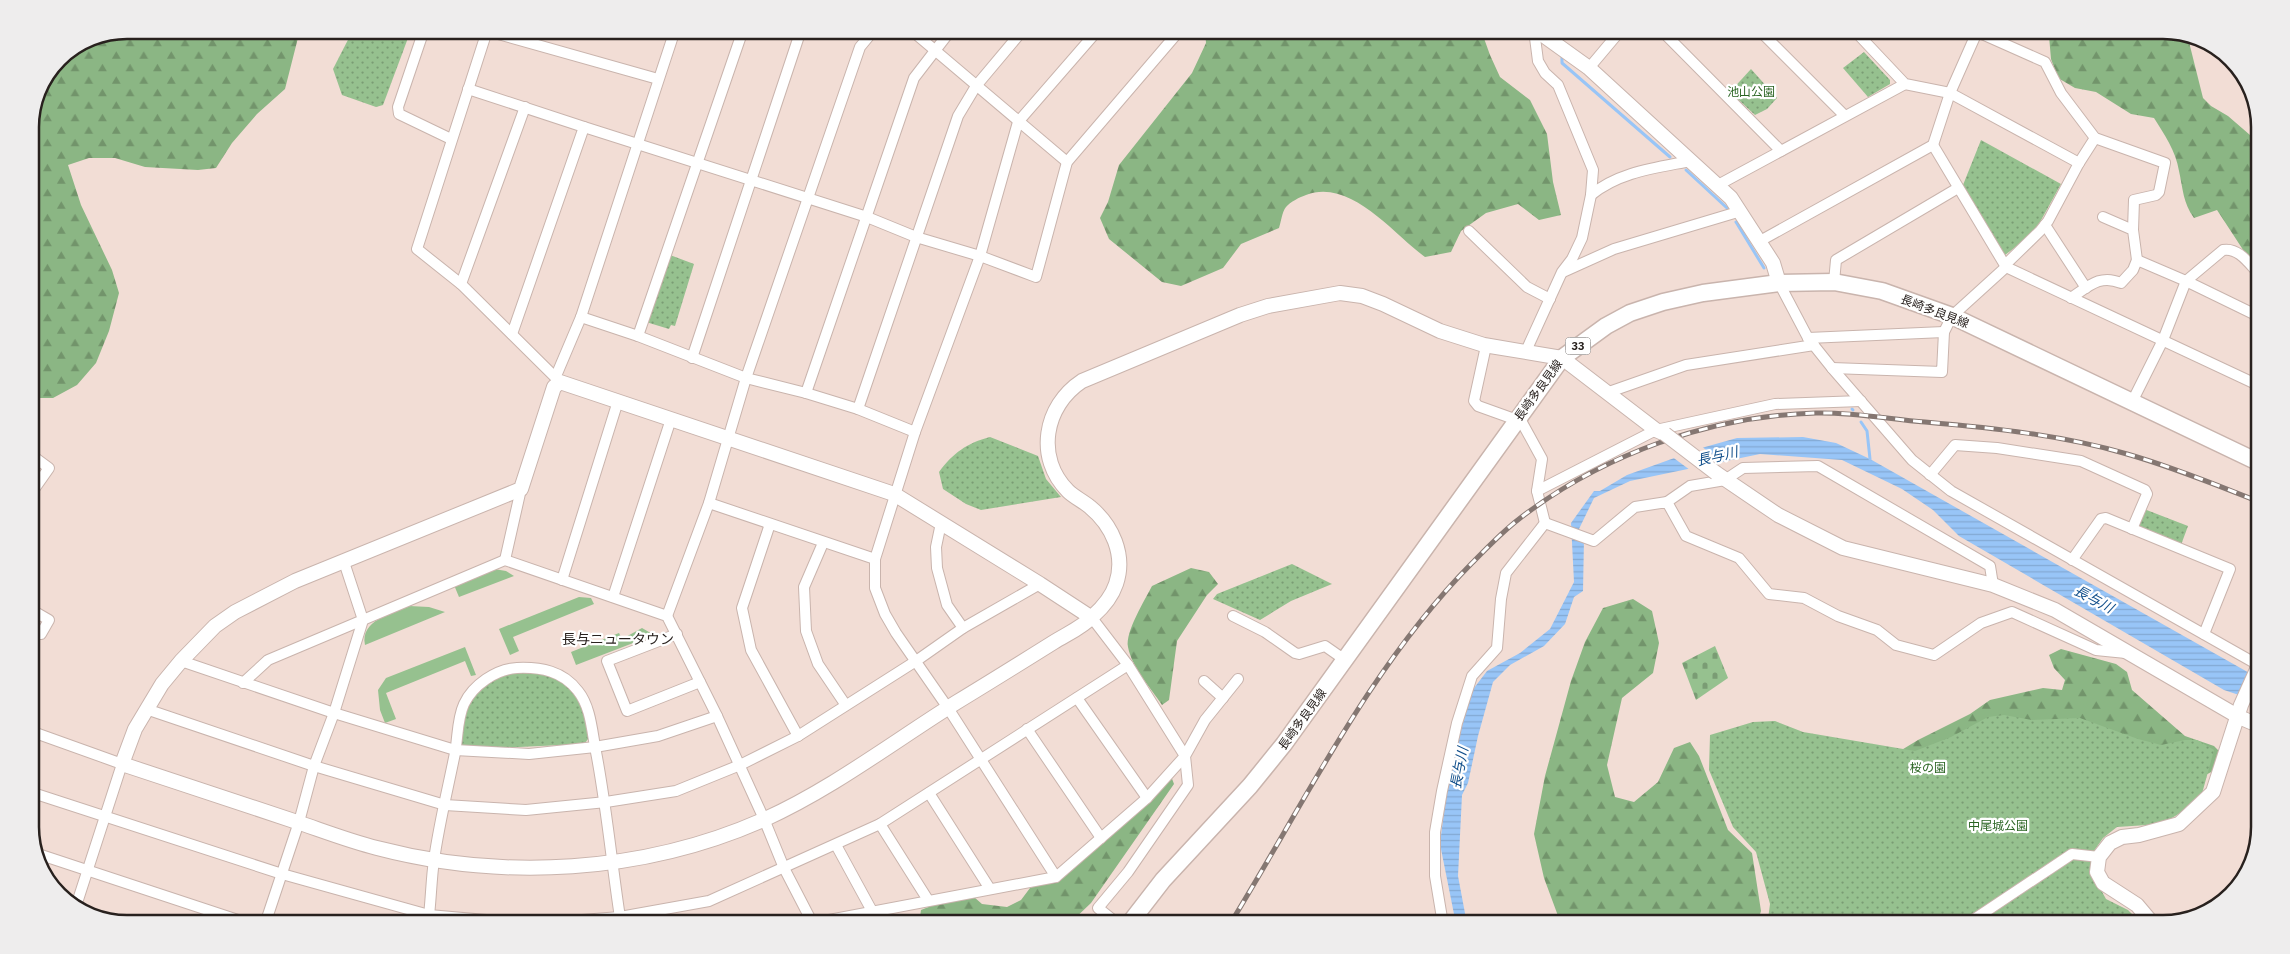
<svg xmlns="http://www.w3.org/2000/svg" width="2290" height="954" font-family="'IBM Plex Sans','Noto Sans JP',sans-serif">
<defs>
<pattern id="forest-firs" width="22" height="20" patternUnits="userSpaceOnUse" patternTransform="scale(1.25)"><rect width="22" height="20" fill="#8bb684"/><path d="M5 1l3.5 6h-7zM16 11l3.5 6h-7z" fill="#72946b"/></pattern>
<pattern id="cemetery-stones" width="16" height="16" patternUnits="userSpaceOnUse" patternTransform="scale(1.25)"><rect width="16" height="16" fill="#96c18f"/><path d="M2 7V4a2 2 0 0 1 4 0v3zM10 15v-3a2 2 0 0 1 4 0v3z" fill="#7a9c74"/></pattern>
<pattern id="park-dots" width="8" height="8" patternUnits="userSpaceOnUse" patternTransform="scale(1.25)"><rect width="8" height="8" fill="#96c18f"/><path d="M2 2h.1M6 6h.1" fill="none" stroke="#7a9c74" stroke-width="1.8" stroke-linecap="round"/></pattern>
<pattern id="water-rules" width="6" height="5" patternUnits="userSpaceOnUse" patternTransform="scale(1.25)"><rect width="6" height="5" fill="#98c5f7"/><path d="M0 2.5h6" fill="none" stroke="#83a9d3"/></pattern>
</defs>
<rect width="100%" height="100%" fill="#f2ddd5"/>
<g fill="#96c18f">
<polygon points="494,569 506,571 514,576 459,597 454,585"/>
<polygon points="579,597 591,598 594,604 513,637 519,651 510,655 499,629"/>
<path d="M409,606L429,607L445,612L365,645C360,620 392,614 409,606Z"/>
<polygon points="642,628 654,635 576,665 571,652 619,633 622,639"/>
<polygon points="465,647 476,675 471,676 465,661 386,693 396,719 385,723 380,710 378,690 386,678"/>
</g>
<g fill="url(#forest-firs)">
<polygon points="126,30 300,30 285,89 257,114 232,143 216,168 198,170 145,167 115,158 89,158 68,165 81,205 112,270 119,293 109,331 96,363 77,385 53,398 30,398 30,120 58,58 90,37"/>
<path d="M1205,30H1481L1490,55L1500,77L1530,100L1547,134L1553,182L1561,215L1539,220L1518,204L1486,213L1461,231L1451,252L1425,257C1393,234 1351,178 1306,195C1300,197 1290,202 1286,207C1282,212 1281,222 1279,228L1241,244L1223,268L1181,286L1162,282L1109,239L1100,218L1108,202L1119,165L1192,73L1206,43Z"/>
<path d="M2046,30H2164L2182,34L2188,38L2203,98L2211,106L2228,116L2250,135L2260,146V268L2253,265L2217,210L2194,218C2183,203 2183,189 2179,171C2176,151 2164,134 2154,118L2131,114L2096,92L2075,88L2058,78L2051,59L2049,36Z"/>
<path d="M1191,568L1209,572L1218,584L1207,595L1177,641L1169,700L1162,705C1151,688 1132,668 1128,647C1125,632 1145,600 1152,586Z"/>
<polygon points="1633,599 1652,611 1659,643 1653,673 1622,698 1607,765 1615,797 1634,802 1658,782 1674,748 1690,742 1699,756 1728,830 1752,853 1761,911 1757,924 1561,924 1544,878 1534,834 1545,776 1571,681 1585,642 1603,608"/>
<polygon points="2061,649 2116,664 2127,672 2132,690 2185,736 2214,746 2220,752 2215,770 2200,778 1890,757 1918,740 1970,714 1990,700 2043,688 2062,690 2065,680 2054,668 2049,655"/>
<polygon points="1171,776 1174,784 1091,903 1069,924 919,924 921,910 931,906 974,897 982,904 1007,907 1021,900 1030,888 1061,877 1153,799"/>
</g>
<polygon fill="url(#cemetery-stones)" points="1715,646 1728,678 1696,700 1682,663"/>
<g fill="url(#park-dots)">
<polygon points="353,30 411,30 383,105 376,107 342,95 333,69"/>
<polygon points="1864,52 1890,80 1890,84 1868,97 1843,68"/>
<polygon points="1751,69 1777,98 1767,109 1755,115 1730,92"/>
<polygon points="1981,140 2061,184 2034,233 2005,255 1963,185"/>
<polygon points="670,255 694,264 675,326 671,325 669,329 646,322"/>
<path d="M990,437L1038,456L1046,479L1061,497L981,510L966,504L943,489L939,472C953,453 967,443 990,437Z"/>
<polygon points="2144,509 2188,526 2181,545 2137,528"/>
<polygon points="1292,564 1332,584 1291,601 1260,620 1213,599 1217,594"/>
<path d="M515,671C563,672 582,690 589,738L584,744L498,748L461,745C465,701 472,686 515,671Z"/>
<polygon points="2004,715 2032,720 2080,718 2138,739 2161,745 2185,740 2197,740 2214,750 2200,801 2162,824 2117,827 2103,838 2094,851 2092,865 2096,881 2106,899 2128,910 2142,924 1770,924 1768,919 1770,904 1756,852 1733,827 1709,770 1710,735 1753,722 1775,721 1803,732 1915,751 1951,737 1988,717"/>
</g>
<polygon fill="url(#water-rules)" points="1803,437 1836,443 1870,459 2260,679 2260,702 2224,690 1959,536 1933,510 1902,489 1842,460 1760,454 1630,481 1594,498 1579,529 1584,539 1583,591 1574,597 1565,624 1544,646 1510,665 1493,682 1478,736 1468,783 1462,795 1458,876 1467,924 1456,924 1440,844 1448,779 1471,692 1487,671 1520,653 1550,629 1574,582 1571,523 1594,491 1600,491 1627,475 1705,447 1737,438"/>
<polygon fill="#f2ddd5" points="1701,446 1723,463 1690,470 1671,456"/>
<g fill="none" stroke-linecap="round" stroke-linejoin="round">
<g stroke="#98c5f7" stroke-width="3">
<polyline points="1560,30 1561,40"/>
<polyline points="1562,55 1562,63 1670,157"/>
<polyline points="1686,170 1727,208"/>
<polyline points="1736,222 1764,268"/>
<polyline points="1852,409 1853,410"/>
<polyline points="1861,422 1867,431 1870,459"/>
</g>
<defs>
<g id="minor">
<polyline points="424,30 398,107 399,114 451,139"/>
<polyline points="484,30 658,79"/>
<polyline points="911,30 1067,162"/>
<polyline points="1661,30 1781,151"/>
<polyline points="1759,30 1844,115"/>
<polyline points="1854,30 1905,84 1950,93 2079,163"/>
<polyline points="1973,30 2045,62 2061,93 2095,138 2165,163 2159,192 2156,195 2134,200 2133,230"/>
<polyline points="487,31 417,249 461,284 560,382"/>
<polyline points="1589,68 1621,30"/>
<polyline points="468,89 584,127 512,334"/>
<polyline points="584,127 867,217 916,237 980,256 1036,277 1067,162 1180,30"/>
<polyline points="1933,145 2006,267 2260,386"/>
<polyline points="1718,185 1905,84"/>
<path d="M1591,195C1619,172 1655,168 1690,161"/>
<polyline points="2103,217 2133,230 2137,260"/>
<polyline points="2045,225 2086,288"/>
<polyline points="1469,231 1527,287 1550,299"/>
<polyline points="1760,241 1933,145 1950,93 1977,32"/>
<polyline points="2005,265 2040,231 2048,221 2079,163 2095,138"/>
<polyline points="1563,272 1614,249 1741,211"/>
<polyline points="1834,282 1836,260 1958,188"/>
<polyline points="1779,283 1808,338 1832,368 1912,460 1951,491 2260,666"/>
<polyline points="461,284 525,107"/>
<path d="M2071,298C2089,286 2100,274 2121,283L2133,270L2137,260L2186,281L2260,317"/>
<polyline points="581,317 638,336 746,378 806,393 858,409 915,432"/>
<polyline points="638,336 743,30"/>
<polyline points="1808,338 1944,332"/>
<polyline points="1486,346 1474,401 1478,406 1517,420"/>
<polyline points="1526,351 1562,272 1572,259 1582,238 1591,195 1593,170 1558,85 1545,73 1538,61 1534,30"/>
<polyline points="692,358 801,30"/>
<polyline points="1832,368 1942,372 1944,332 1952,316 2006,267"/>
<polyline points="556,376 581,317 675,30"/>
<polyline points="1609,392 1686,365 1814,345"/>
<polyline points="806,393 914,78 951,30"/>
<path d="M2132,402L2163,340L2186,281L2223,250C2239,247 2250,265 2260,275"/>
<polyline points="858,409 958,116 976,86 1023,30"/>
<polyline points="1519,417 1542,459 1537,491 1545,523"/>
<polyline points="30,454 49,468 30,495"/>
<polyline points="1930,475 1955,445 1997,448 2081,461 2145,490 2147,494 2132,529"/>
<polyline points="1537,491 1656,430 1775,404 1861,401"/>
<polyline points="1667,502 1690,486 1725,480 1743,468 1818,466 1990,566 1993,585"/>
<polyline points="709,503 875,559"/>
<polyline points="941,523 936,547 937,568 947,605 963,628"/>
<polyline points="1545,523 1594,541 1635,507 1667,502 1686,536 1739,558 1769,594 1804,598 1838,616 1877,630 1896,645 1934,655 1981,623 2012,612 2096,650 2126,653"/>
<polyline points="770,524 742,608 751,650 798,736"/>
<polyline points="823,543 804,587 806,631 818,664 845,704"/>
<polyline points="505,560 521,489"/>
<polyline points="2072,560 2101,519 2106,518 2230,569 2204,634"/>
<polyline points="562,580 618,401"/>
<polyline points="613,597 671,419"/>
<polyline points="30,609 49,620 41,634 30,632"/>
<polyline points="667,616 709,503 746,378 860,47 874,30"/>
<polyline points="1233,616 1265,632 1295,653 1299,654 1325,646 1345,660"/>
<polyline points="677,634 607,661 627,711 700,682"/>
<polyline points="181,661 334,713 455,750 529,754 595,747 658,736 717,716"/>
<polyline points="1204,681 1223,698"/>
<polyline points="243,683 268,660 505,560 667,616 717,716 764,819 784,868 813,924"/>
<polyline points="1077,698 1147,798"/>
<polyline points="146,709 314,766 445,805 526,810 606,802 676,791 740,765 798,736 916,661 963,628 1040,584"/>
<polyline points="1027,729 1101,838"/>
<polyline points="30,731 122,764 76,906"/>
<polyline points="30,792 282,874 429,915 531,924 620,917 709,901 880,824 1128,665"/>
<polyline points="929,793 990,889"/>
<polyline points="880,824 928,900"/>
<polyline points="836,845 872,911"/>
<polyline points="38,854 250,924"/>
<polyline points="1056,877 948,708 896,633 885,614 875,588 875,559 915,432 980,256 1018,122 1098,30"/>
<polyline points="265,924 299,822 314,766 334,713 363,620 344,562"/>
<path d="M428,924C431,903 431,881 434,860C439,824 448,788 455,753C458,737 457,719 464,704C473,685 496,669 517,668C541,667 563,671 578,691C591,707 592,732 596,752C607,809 612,867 621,924"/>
<polyline points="808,924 1056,877 1147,798 1185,756 1128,665 1092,618"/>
<polyline points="1118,924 1098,908 1128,872 1188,785 1185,756 1205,720 1238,679"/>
<polyline points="1443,924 1435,876 1435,832 1442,791 1457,723 1472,676 1497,648 1501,599 1506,573 1545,523"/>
<polyline points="1967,924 2072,854 2099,857"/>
</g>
<g id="tertiary">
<polyline points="1536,30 1589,68 1731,198 1773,263 1779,283"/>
<polyline points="1716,473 1778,515 1843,548 1993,585 2055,610 2239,717 2260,726"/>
<path d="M1092,618L1040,584L894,494L560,382L554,387L521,489L295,581L235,612L215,626L181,661L162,684L135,729L122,764C180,783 237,802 294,821C321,830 349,841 377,848C503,881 643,873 763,820C832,789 893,742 957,702C990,682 1022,662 1054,642C1067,634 1083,627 1093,616C1102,608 1112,596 1116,584C1126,555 1112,525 1090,507C1083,501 1074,497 1068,491C1035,458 1044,406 1082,381L1240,315L1268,306L1340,293L1362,296L1383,304L1440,331L1484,345L1562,358L1656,430L1665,434"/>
<polyline points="2153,924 2137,905 2103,883 2097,872 2099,857 2110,843 2122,837 2139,835 2179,824 2213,792 2241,705 2259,665"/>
</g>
<polyline id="primary" points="1129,924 1163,880 1250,786 1284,744 1562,358 1606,326 1630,313 1663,302 1703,293 1779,283 1834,282 1882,291 1952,316 2260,463"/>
</defs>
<use href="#minor" stroke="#c9b4ad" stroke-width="12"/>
<use href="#tertiary" stroke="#c9b4ad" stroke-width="16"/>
<use href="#primary" stroke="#c9b4ad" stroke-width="19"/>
<use href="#minor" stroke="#fff" stroke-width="10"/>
<use href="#tertiary" stroke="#fff" stroke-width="14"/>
<use href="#primary" stroke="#fff" stroke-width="16"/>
<defs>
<path id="rail" d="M1230,924C1305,802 1370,666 1472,563C1487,548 1502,532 1519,519C1603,454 1710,416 1816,413C1852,412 1889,419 1925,422C1993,428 2062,435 2127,454C2173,467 2216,485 2260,502"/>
</defs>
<use href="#rail" stroke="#857772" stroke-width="5"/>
<use href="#rail" stroke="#fff" stroke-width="3" stroke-dasharray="9" stroke-linecap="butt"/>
<defs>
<polyline id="tertiary-bridge" points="1665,434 1716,473"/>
</defs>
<use href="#tertiary-bridge" stroke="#c9b4ad" stroke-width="16" stroke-linecap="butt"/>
<use href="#tertiary-bridge" stroke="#fff" stroke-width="14"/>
</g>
<g text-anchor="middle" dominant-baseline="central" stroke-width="4.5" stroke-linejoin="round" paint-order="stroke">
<rect fill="#fff" stroke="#686462" stroke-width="1" x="1565.5" y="337.5" width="25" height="17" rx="4"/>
<g font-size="11" font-weight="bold" fill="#28211e">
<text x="1578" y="346">33</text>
</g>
<g font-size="12" fill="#2a6422" stroke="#fff">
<text x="1751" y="91">池山公園</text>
<text x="1928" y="767">桜の園</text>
<text x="1998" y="825">中尾城公園</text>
</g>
<g font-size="12" fill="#28211e" stroke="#fff">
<text transform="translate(1935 311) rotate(21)">長崎多良見線</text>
<text transform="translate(1538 390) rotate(-54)">長崎多良見線</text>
<text transform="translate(1302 719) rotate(-54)">長崎多良見線</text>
</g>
<g font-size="14" font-style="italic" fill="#114f8b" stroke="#fff">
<text transform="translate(1717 456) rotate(-13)">長与川</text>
<text transform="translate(2094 599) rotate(28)">長与川</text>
<text transform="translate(1459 768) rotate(-79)">長与川</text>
</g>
<g font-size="14" fill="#28211e" stroke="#fff">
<text x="618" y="639">長与ニュータウン</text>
</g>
</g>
<path d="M0 0H2290V954H0ZM127 39H2163A88 88 0 0 1 2251 127V827A88 88 0 0 1 2163 915H127A88 88 0 0 1 39 827V127A88 88 0 0 1 127 39Z" fill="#eeeded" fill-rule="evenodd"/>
<path fill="none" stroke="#28211e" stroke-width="2.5" d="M127 39H2163A88 88 0 0 1 2251 127V827A88 88 0 0 1 2163 915H127A88 88 0 0 1 39 827V127A88 88 0 0 1 127 39Z"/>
</svg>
